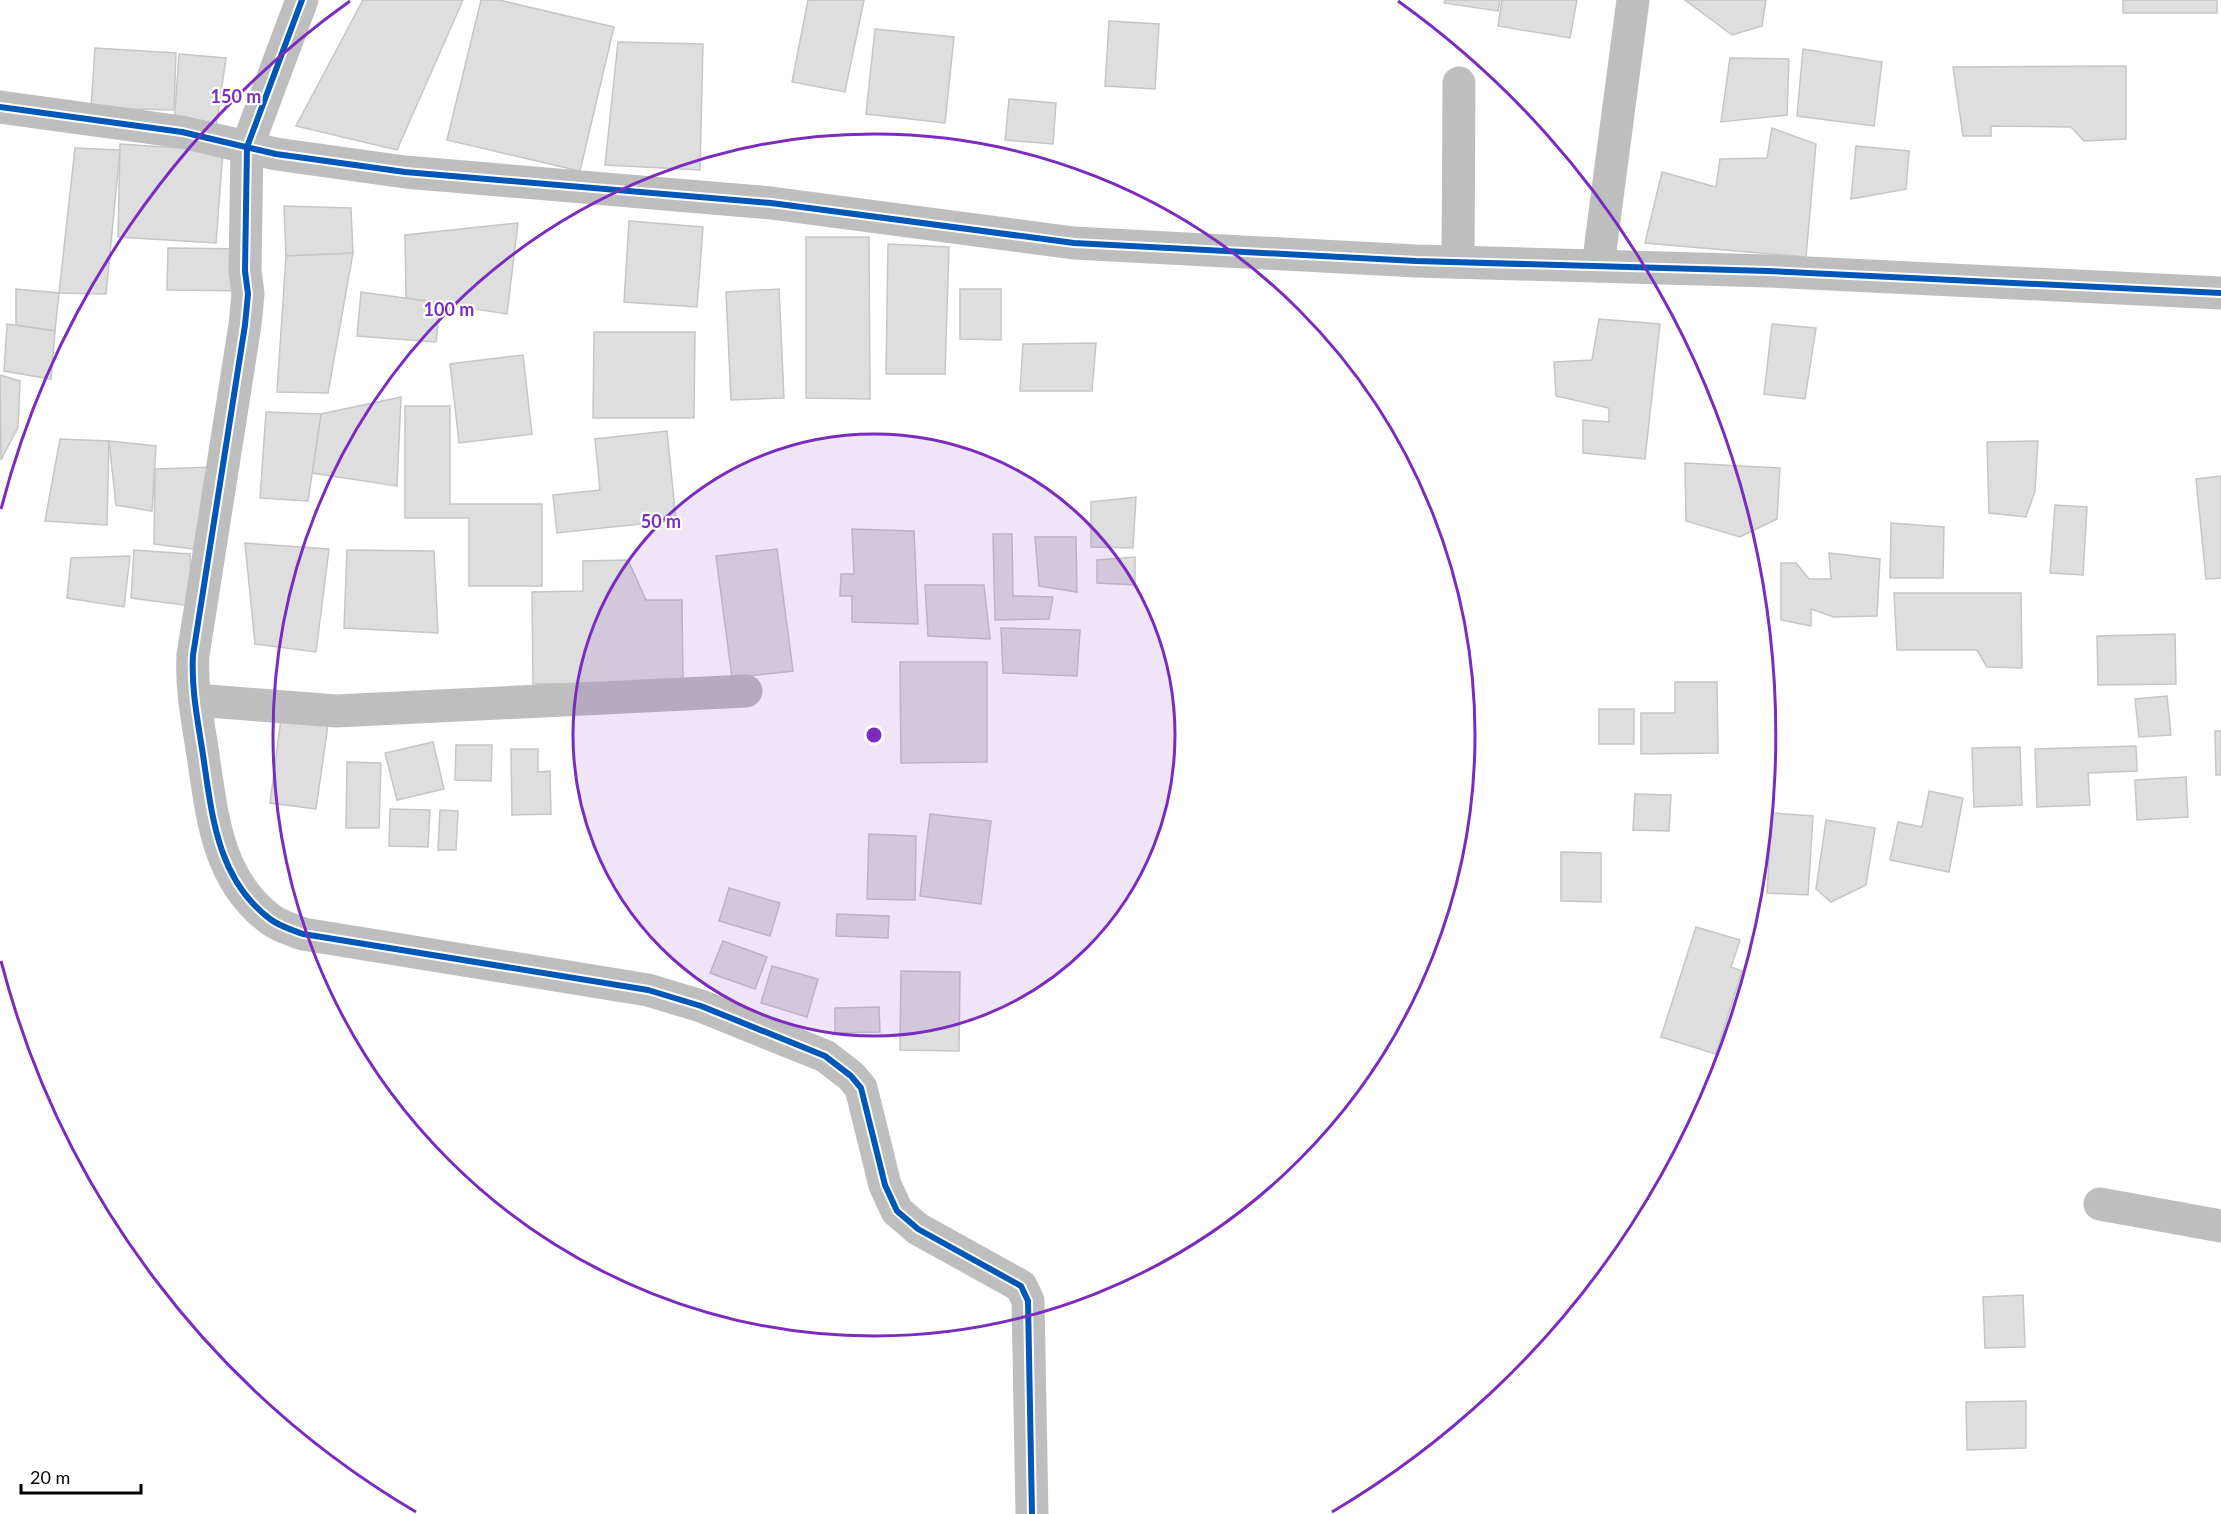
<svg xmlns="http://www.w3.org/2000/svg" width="2221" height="1514" font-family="Lato,sans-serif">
<rect width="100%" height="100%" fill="#fff"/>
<g fill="#dedede" stroke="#c6c6c6" stroke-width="1.5">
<polygon points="363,0 463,0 397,150 296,126"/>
<polygon points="481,0 499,0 614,27 580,171 447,140"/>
<polygon points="808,0 864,0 845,92 792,82"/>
<polygon points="1445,0 1500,0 1498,11 1444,3"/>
<polygon points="1502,0 1577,0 1570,38 1498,26"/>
<polygon points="1685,0 1766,0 1762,26 1732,35"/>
<rect x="2123" y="0" width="94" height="13"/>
<polygon points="1109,21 1159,24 1155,89 1105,86"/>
<polygon points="875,29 954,37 945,123 866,114"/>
<polygon points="618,42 703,44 700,170 605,165"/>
<polygon points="95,48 176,53 174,110 91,108"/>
<polygon points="1803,49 1882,62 1874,126 1797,116"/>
<polygon points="179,54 226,58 216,127 174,125"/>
<polygon points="1730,58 1789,59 1787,115 1721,122"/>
<polygon points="2126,66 2126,139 2084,141 2071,127 1991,126 1991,136 1963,136 1953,67"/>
<polygon points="1009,99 1056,103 1053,144 1005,140"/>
<polygon points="1772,128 1816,144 1806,257 1645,243 1662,172 1716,187 1720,159 1767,158"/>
<polygon points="120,144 223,151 216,243 118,237"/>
<polygon points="1856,146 1909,151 1906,189 1851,199"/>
<polygon points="75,148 120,150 106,294 59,293"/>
<polygon points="284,206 351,208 353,253 286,256"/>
<polygon points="629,221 703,227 697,307 624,302"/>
<polygon points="518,223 507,314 406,298 405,235"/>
<polygon points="806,237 869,237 870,399 806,398"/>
<polygon points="888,244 949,247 945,374 886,374"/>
<polygon points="168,248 258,249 259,291 167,290"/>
<polygon points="353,253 328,393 277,392 286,256"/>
<polygon points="16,289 59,293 55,331 16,325"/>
<polygon points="779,289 784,398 731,400 726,292"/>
<polygon points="960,289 1001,289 1001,340 960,339"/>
<polygon points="361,292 440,303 436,342 357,336"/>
<polygon points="1599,319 1660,324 1645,459 1583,453 1583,420 1609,422 1609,408 1556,396 1554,362 1592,360"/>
<polygon points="7,324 55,331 51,379 4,371"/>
<polygon points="1772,324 1816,328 1805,399 1764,394"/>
<polygon points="594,332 695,332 694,418 593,418"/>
<polygon points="1096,343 1092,391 1020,391 1023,344"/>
<polygon points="523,355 532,434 459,443 450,364"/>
<polygon points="0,375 20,381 18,427 1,460"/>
<polygon points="401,397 397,486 312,473 321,414"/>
<polygon points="405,406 450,406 450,504 542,504 542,586 469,586 469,518 405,518"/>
<polygon points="266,412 321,414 308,501 260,498"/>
<polygon points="667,431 676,520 557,533 553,495 600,490 595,439"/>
<polygon points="60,439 109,441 107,525 45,521"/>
<polygon points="109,441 156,446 152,511 116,505"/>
<polygon points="2038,441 2035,491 2026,517 1989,513 1987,442"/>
<polygon points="1685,463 1780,468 1777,519 1740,537 1686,521"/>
<polygon points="213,467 201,550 154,544 155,469"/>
<polygon points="2221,476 2221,578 2206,579 2196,479"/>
<polygon points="1136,497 1133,548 1091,547 1091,502"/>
<polygon points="2055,505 2087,507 2083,575 2050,573"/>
<polygon points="1891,523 1944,527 1943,578 1890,578"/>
<polygon points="852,529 914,531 918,624 852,622 852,596 840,596 841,574 854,574"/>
<polygon points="993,534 1012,534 1013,596 1053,597 1049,619 995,620"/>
<polygon points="1035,537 1076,537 1077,592 1039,586"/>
<polygon points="245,543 329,549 316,652 255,644"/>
<polygon points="777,549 793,671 732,678 716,556"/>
<polygon points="134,550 190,554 191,606 131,598"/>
<polygon points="347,550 434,551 438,633 344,628"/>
<polygon points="1829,553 1880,559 1877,616 1834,617 1811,609 1811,626 1781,620 1781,563 1796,563 1809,579 1831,579"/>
<polygon points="130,556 124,607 67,598 71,558"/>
<polygon points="1135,557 1135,585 1097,583 1097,560"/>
<polygon points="628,560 646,600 682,600 683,682 533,684 532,592 583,591 583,561"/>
<polygon points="925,585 984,585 990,639 928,636"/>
<polygon points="1894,593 2021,593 2022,668 1987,667 1977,650 1897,650"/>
<polygon points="1001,628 1080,630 1077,676 1003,673"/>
<polygon points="2175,634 2176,684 2098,685 2097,636"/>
<polygon points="900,662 987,662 987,762 901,763"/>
<polygon points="1675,682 1717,682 1718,753 1641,754 1641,713 1675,713"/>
<polygon points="2167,696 2171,735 2139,737 2135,699"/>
<rect x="1599" y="709" width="35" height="35"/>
<polygon points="281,719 328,725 316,809 270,803"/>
<polygon points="2215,731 2221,731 2221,775 2216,775"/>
<polygon points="433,742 444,789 397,800 385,753"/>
<polygon points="456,745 492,745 491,781 455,780"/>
<polygon points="2136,746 2137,771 2088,773 2090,805 2037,807 2035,749"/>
<polygon points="2020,747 2022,805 1974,807 1972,748"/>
<polygon points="511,749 538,749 538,772 550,771 551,814 512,815"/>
<polygon points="347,762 381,763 379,828 346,828"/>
<polygon points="2186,777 2188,817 2137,820 2135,780"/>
<polygon points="1929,791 1963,798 1949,872 1890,860 1898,822 1922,827"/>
<polygon points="1635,794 1671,795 1669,831 1633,830"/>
<polygon points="390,809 430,810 428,847 389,846"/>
<polygon points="440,810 458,811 456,850 438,850"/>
<polygon points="1772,813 1813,816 1808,895 1767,893"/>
<polygon points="930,814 991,821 981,904 920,896"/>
<polygon points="1826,820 1875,828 1866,885 1831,902 1816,889"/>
<polygon points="869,834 916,836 915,900 867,899"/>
<polygon points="1561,852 1601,853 1601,902 1561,901"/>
<polygon points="729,888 780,903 770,936 719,921"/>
<polygon points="837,914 889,916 888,938 836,936"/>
<polygon points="1696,927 1740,940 1731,967 1742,971 1716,1054 1661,1037"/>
<polygon points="723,941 767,957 755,989 710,973"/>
<polygon points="772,966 818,979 807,1017 761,1003"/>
<polygon points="901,971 960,972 959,1051 900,1050"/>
<polygon points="879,1007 880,1032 835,1033 835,1008"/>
<polygon points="2023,1295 2025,1347 1985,1348 1983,1297"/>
<polygon points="2026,1401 2026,1448 1967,1450 1966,1402"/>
</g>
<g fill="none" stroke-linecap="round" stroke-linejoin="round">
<g stroke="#bebebe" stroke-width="33">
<path d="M302,0L247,147L245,271L248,294L245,325L193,655C191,689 198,722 203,755C212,815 217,879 270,919C279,926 292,930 303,934L648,990L701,1006L825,1056L851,1076L861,1088L885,1185L897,1211L918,1229L1021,1286L1028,1301L1032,1514"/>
<polyline points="0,107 182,132 276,154 405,172 771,203 1074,243 1416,261 1768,271 2221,293"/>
<polyline points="1458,262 1459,83"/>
<polyline points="1598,266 1633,0"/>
<polyline points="195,700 336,711 746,691"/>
<polyline points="2100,1204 2221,1226"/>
</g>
<defs>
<g id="cycleway">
<path d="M302,0L247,147L245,271L248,294L245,325L193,655C191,689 198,722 203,755C212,815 217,879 270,919C279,926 292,930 303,934L648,990L701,1006L825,1056L851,1076L861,1088L885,1185L897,1211L918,1229L1021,1286L1028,1301L1032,1514"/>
<polyline points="0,107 182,132 276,154 405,172 771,203 1074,243 1416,261 1768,271 2221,293"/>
</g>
</defs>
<use href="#cycleway" stroke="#fff" stroke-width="10"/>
<use href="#cycleway" stroke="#0057b8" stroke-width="6"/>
</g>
<circle cx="874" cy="735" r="301" fill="#7b2cbf" fill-opacity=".12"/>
<g fill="none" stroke="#7b2cbf" stroke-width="3">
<circle cx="874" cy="735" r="301"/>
<circle cx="874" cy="735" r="601"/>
<path d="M416 1512A902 902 0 0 1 1 961M1 509A902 902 0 0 1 350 1M1398 1A902 902 0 0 1 1332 1512"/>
</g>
<circle cx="874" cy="735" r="9" fill="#7b2cbf" stroke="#fff" stroke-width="3"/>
<g font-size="18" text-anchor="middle" font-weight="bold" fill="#7b2cbf" stroke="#fff" stroke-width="4.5" stroke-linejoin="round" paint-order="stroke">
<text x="236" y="103">150 m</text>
<text x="449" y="316">100 m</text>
<text x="661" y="528">50 m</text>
</g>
<path d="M21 1484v9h120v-9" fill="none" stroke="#000000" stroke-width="3"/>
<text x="30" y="1484" font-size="18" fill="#000000" stroke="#ffffff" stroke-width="4.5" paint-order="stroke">20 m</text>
</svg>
